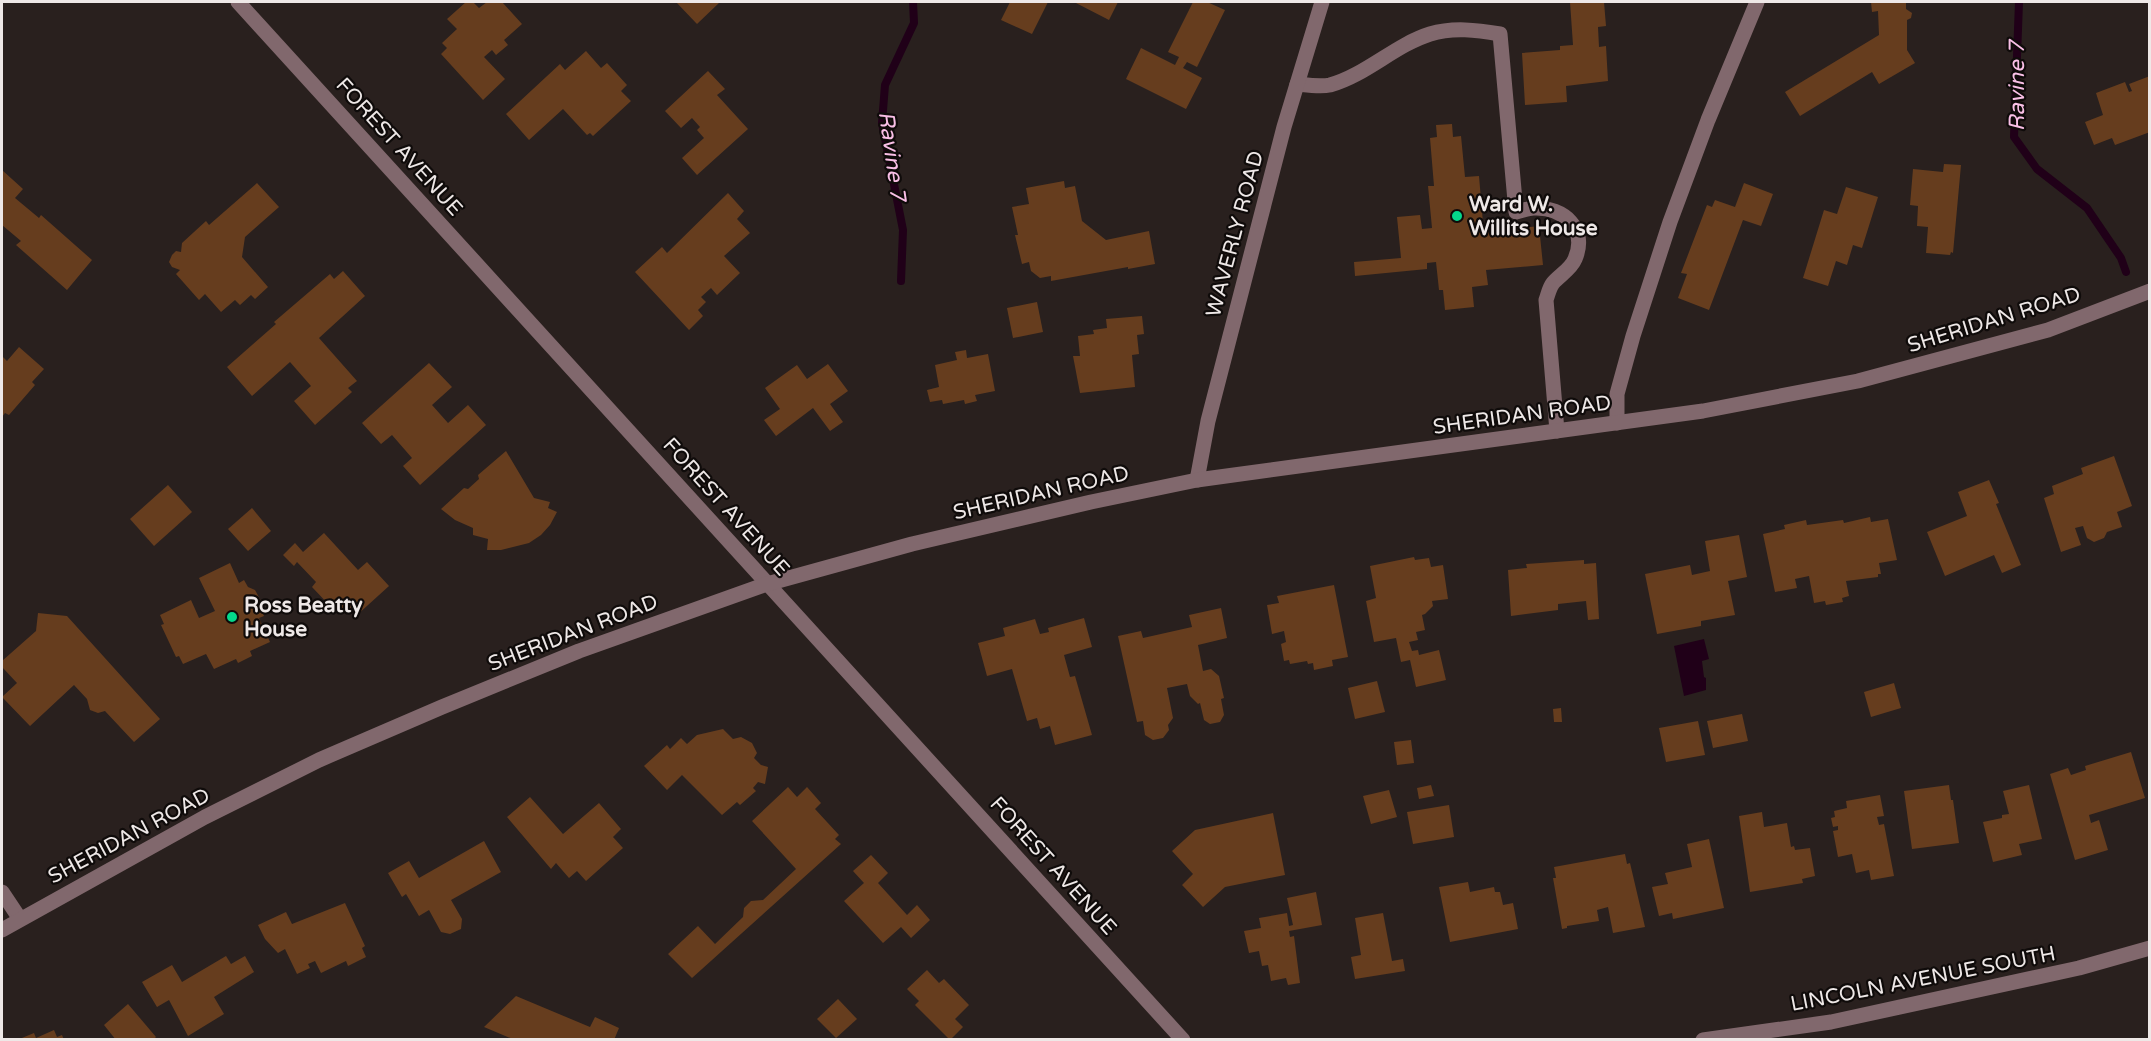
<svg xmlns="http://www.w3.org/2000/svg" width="2151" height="1041" font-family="'Varela Round',sans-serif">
<rect width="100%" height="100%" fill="#29201e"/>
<polygon fill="#200018" points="1704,639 1709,659 1702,661 1704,677 1706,678 1706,690 1684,696 1674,646"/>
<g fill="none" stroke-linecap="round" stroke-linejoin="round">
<g stroke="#200018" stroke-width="8">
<polyline points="2019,2 2014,137 2037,169 2087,208 2121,258 2126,272"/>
<polyline points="901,281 903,230 882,123 885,85 914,23 913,2"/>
</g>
</g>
<g fill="#663d1e">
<polygon points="466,2 473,2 479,8 487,2 502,2 522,24 504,40 508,45 496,55 492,50 484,57 505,79 483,100 441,54 447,48 442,43 457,29 447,19"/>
<polygon points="676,2 720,2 697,24"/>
<polygon points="1010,2 1048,2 1032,34 1001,20"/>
<polygon points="1074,2 1118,2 1109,20"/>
<polygon points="1193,2 1207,2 1225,10 1197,67 1187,62 1183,68 1202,78 1186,109 1126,79 1141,48 1175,65 1179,57 1168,52"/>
<polygon points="1570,2 1604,2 1606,26 1598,27 1599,47 1606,46 1608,81 1566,86 1567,102 1525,105 1522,53 1560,50 1560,46 1573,45"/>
<polygon points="1871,2 1906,2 1906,9 1912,13 1911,18 1907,20 1907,50 1915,63 1879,84 1872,72 1800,116 1785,92 1879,35 1878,11 1872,12"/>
<polygon points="586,51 601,68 607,63 627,85 621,91 631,101 593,136 590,133 587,135 563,109 529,140 506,114 560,64 565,70"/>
<polygon points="708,71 725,89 717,95 748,129 697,175 682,158 704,138 697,130 700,127 692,118 681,128 665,111"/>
<polygon points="2150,76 2150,132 2115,145 2112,138 2094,145 2085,122 2103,115 2096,93 2125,82 2129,92 2132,91 2129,84"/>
<polygon points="1452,124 1453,137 1461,136 1465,177 1479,176 1483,223 1511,220 1512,229 1539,226 1543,265 1486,270 1488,285 1472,287 1474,307 1445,310 1443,290 1439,290 1436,262 1427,263 1427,269 1355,276 1354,262 1401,258 1397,217 1420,215 1422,229 1432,228 1428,186 1434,186 1430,138 1437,137 1436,125"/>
<polygon points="1944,164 1961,165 1953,253 1951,252 1950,255 1926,253 1928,227 1917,226 1918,206 1910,205 1913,169 1943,172"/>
<polygon points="2,170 23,189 15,198 39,218 41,215 92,260 67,290 16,245 21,241 2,225"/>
<polygon points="1064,181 1065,188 1075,186 1082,221 1106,240 1149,231 1155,264 1128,269 1128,267 1051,281 1051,276 1040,278 1031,271 1029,262 1022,264 1015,235 1018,235 1012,207 1029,204 1026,188"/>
<polygon points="257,183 279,207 245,237 242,257 268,287 255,299 251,295 240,305 235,300 221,312 205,294 199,300 176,274 180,270 172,267 169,262 172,255 176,251 181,252 182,243 206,221 209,225"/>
<polygon points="1744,183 1773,194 1761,226 1743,220 1709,310 1678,298 1687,274 1681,273 1707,205 1712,207 1715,200 1735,207"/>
<polygon points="1846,187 1878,197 1862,248 1853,245 1847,265 1836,261 1828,286 1803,278 1824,210 1837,214"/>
<polygon points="728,193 744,211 737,219 750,233 724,256 740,273 717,295 711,288 701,297 706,302 698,310 703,316 689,330 635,272 662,247 667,253"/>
<polygon points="343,271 365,296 319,338 357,381 348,388 352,392 315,425 294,401 311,386 290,362 252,396 227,367 276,324 274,322 330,274 334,279"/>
<polygon points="1037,302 1043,332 1013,338 1007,308"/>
<polygon points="1142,316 1144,334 1137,335 1139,354 1132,355 1135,387 1080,393 1073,356 1080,356 1078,336 1094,334 1093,330 1107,328 1106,319"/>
<polygon points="19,347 44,369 32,382 35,385 9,415 5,413 2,417 2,356 7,361"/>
<polygon points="966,350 967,358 988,354 995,391 975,395 977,401 965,404 964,400 943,404 942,400 930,402 927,390 939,387 935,365 957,360 955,352"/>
<polygon points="429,363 452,387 432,405 448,423 468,405 486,425 420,485 403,466 412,458 392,435 381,444 362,423"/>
<polygon points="828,364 848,391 830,404 843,422 830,431 813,408 776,436 764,420 780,409 765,388 797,365 807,379"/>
<polygon points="506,451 534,498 550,502 548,508 557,512 550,525 541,535 529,543 501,550 487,550 488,539 473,535 473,528 455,520 441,509 464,488 468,489 479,479 478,475"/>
<polygon points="2114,456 2132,506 2117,512 2122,527 2107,532 2104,538 2094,542 2087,538 2083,526 2075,528 2081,545 2061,552 2044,498 2054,494 2052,486 2083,474 2081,468"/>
<polygon points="1989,480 1999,503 1996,504 2021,565 2002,573 1994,555 1945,576 1927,532 1967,516 1958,492"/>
<polygon points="168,485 192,512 154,546 130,519"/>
<polygon points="252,508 271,531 248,551 228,529"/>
<polygon points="1870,517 1871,522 1888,519 1897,560 1879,563 1881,574 1878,574 1878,577 1846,581 1849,596 1842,598 1843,602 1826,605 1825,601 1814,603 1809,576 1795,579 1797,588 1775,592 1763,534 1785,529 1784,525 1806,520 1807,525 1843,520 1844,523"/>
<polygon points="324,533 358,570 367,562 389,586 357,615 348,605 342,608 334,604 331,607 312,587 316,582 297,562 294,566 283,555 295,543 303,552"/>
<polygon points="1739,535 1747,577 1728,581 1735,615 1701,621 1701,626 1657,634 1645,574 1690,565 1692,575 1710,571 1705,541"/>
<polygon points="1414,557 1415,560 1429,558 1431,567 1443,565 1448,599 1432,601 1433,606 1425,614 1422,615 1425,630 1416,632 1418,640 1409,642 1412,651 1418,650 1419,655 1439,650 1446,680 1416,687 1410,660 1401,662 1396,638 1374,642 1366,601 1376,598 1370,566"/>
<polygon points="1584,560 1584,564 1596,563 1599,619 1588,620 1586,601 1558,604 1558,610 1511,616 1508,570 1527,568 1526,564"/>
<polygon points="230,563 239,583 244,580 248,587 255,590 261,601 259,605 264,616 259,618 270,642 250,651 252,656 238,663 236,659 214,669 206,654 183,664 179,656 176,657 161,625 164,624 160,615 191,600 199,618 215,611 199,578"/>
<polygon points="1334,585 1348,657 1332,660 1333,666 1314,670 1313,663 1308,664 1307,661 1290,664 1289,660 1284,661 1281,644 1286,642 1284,631 1272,634 1267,605 1279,603 1277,596"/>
<polygon points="1221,608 1227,638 1198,645 1203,671 1211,669 1219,676 1224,698 1221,699 1224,715 1220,722 1210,724 1204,720 1200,703 1198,704 1190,696 1187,684 1167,688 1173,718 1168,725 1169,730 1163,738 1153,740 1145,735 1143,721 1137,722 1118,636 1141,631 1143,638 1192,627 1189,615"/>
<polygon points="38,613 67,616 160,719 134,742 105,711 98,713 90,710 87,699 74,685 30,726 2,697 17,683 2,667 2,661 36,631"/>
<polygon points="1084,618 1092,647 1064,655 1070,677 1075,676 1092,735 1055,745 1050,726 1040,729 1037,718 1027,721 1012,669 987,676 978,643 1005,636 1003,628 1035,619 1040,634 1049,632 1048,628"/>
<polygon points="1377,681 1385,712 1355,719 1348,688"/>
<polygon points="1894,683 1901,708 1871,717 1864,692"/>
<polygon points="1561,708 1562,722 1554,722 1553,709"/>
<polygon points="1742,714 1748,741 1713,748 1707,721"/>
<polygon points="1698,721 1705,755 1666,762 1659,728"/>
<polygon points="723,729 733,739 741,737 752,743 757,753 754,758 761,765 768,767 765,784 758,782 753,788 756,791 740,805 737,802 722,815 682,775 667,790 644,766 667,745 670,749 681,738 687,744 697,735"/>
<polygon points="1411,740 1414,763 1397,765 1394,742"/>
<polygon points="2131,752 2145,798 2089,815 2091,823 2099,820 2108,850 2075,860 2050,774 2068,768 2071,775 2086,770 2085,766"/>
<polygon points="1431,785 1434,796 1419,799 1417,788"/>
<polygon points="1949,785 1951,800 1953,800 1959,843 1912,849 1904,791"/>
<polygon points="2029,785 2042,839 2019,844 2022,855 1993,862 1983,822 2002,818 2002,815 2009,814 2003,791"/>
<polygon points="788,787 797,797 807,787 821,803 815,809 839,835 835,839 841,844 692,978 668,954 698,926 715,944 743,917 744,908 751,901 763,900 796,869 752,821"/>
<polygon points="1389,790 1397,817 1371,824 1363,796"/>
<polygon points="1880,795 1884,816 1877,817 1879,825 1884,824 1894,876 1871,880 1869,870 1856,873 1852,854 1838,857 1833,831 1838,830 1838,826 1833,827 1831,818 1835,817 1834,811 1847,808 1846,801"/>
<polygon points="530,797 563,834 599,803 621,829 613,837 623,848 586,881 577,871 569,878 556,863 551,869 507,817"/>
<polygon points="1449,805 1454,837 1413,844 1407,812"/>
<polygon points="1762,812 1764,827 1787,823 1791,847 1794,846 1795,850 1810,848 1815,876 1802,879 1803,883 1750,892 1739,816"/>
<polygon points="1273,813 1285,875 1225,887 1203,907 1182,885 1193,874 1172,851 1195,830"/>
<polygon points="1709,839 1724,908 1673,919 1672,913 1659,916 1652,887 1668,884 1665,873 1692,867 1687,844"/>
<polygon points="484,841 501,872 451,900 462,919 461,929 450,934 441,932 429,910 419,916 406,894 402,897 388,873 409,861 419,878"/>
<polygon points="1625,854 1627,864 1630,863 1645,927 1613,933 1608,907 1597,910 1599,921 1567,926 1567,928 1562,929 1553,878 1556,878 1554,867"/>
<polygon points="871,855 888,873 878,883 907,915 917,905 930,920 911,938 901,927 883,943 844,901 864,883 853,871"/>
<polygon points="1468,882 1470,892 1494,887 1495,892 1500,892 1503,905 1513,903 1518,929 1450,942 1439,887"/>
<polygon points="1316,892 1322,925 1289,931 1290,937 1294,936 1300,983 1288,985 1286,978 1271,981 1268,965 1262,966 1259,951 1249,953 1244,931 1261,928 1259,918 1287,913 1289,926 1293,925 1287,898"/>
<polygon points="345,903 365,946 362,948 366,957 348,966 346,961 321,973 315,961 308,964 310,968 297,974 285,949 278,953 265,939 258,925 286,912 292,924"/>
<polygon points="1383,913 1392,961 1403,959 1405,971 1355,979 1351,957 1361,955 1355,918"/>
<polygon points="226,956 231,964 245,956 254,972 214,997 224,1014 188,1036 169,1000 157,1007 142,982 172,965 182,982"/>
<polygon points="927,970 939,983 944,979 969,1005 955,1019 963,1027 950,1040 915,1005 919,1001 907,989"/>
<polygon points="516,996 590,1027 595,1017 619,1028 614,1040 515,1040 484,1027"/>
<polygon points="838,999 857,1019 836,1038 817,1019"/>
<polygon points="128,1004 156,1037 153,1040 116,1040 104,1025"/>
<polygon points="54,1030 57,1037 62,1035 64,1040 17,1040 34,1033 36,1038"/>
</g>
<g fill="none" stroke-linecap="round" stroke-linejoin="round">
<g stroke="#81686d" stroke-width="15">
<polyline points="238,2 1183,1040"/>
<path d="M1297,84C1307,85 1320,87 1330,85C1366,75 1395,45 1430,34C1453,27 1477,30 1500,34L1516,212C1522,211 1528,208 1534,208C1564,207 1588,229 1575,259C1571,269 1560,275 1553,283C1549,288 1548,295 1546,300L1557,431"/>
<polyline points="1617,423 1617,394 1633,336 1670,222 1708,120 1757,2"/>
<polyline points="1197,480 1208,421 1284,127 1322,2"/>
<polyline points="2,892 20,919"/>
<polyline points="2,930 205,817 319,760 442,707 579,651 767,584 912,544 1091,502 1197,480 1703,411 1858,381 2048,330 2150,291"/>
<polyline points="1703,1040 1831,1022 2079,968 2150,948"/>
</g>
</g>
<g fill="#04d98b" stroke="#0f0b0a" stroke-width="2">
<circle cx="1457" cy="216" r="6"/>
<circle cx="232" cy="617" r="6"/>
</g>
<g text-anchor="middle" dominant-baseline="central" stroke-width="4.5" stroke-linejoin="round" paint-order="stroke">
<g font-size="21" fill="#eee8e7" stroke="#0f0b0a">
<text transform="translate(399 147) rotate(48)">FOREST AVENUE</text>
<text transform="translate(1235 234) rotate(-75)">WAVERLY ROAD</text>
<text transform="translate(1994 320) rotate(-17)">SHERIDAN ROAD</text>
<text transform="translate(1522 415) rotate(-8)">SHERIDAN ROAD</text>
<text transform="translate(1041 493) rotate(-13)">SHERIDAN ROAD</text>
<text transform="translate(726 507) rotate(48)">FOREST AVENUE</text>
<text transform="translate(573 633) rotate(-21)">SHERIDAN ROAD</text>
<text transform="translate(129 836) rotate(-28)">SHERIDAN ROAD</text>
<text transform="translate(1053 866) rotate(48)">FOREST AVENUE</text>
<text transform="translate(1923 979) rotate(-11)">LINCOLN AVENUE SOUTH</text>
</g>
<g font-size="21" font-weight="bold" fill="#eee8e7" stroke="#0f0b0a" text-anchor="start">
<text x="1469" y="204">Ward W.<tspan x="1469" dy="24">Willits House</tspan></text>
<text x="244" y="605">Ross Beatty<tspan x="244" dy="24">House</tspan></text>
</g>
<g font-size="22" font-style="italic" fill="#f9bfe6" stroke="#0f0b0a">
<text transform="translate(2017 86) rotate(-90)">Ravine 7</text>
<text transform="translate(892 156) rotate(82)">Ravine 7</text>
</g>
</g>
<rect width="2151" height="1041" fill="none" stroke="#eee8e7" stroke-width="6"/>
</svg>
